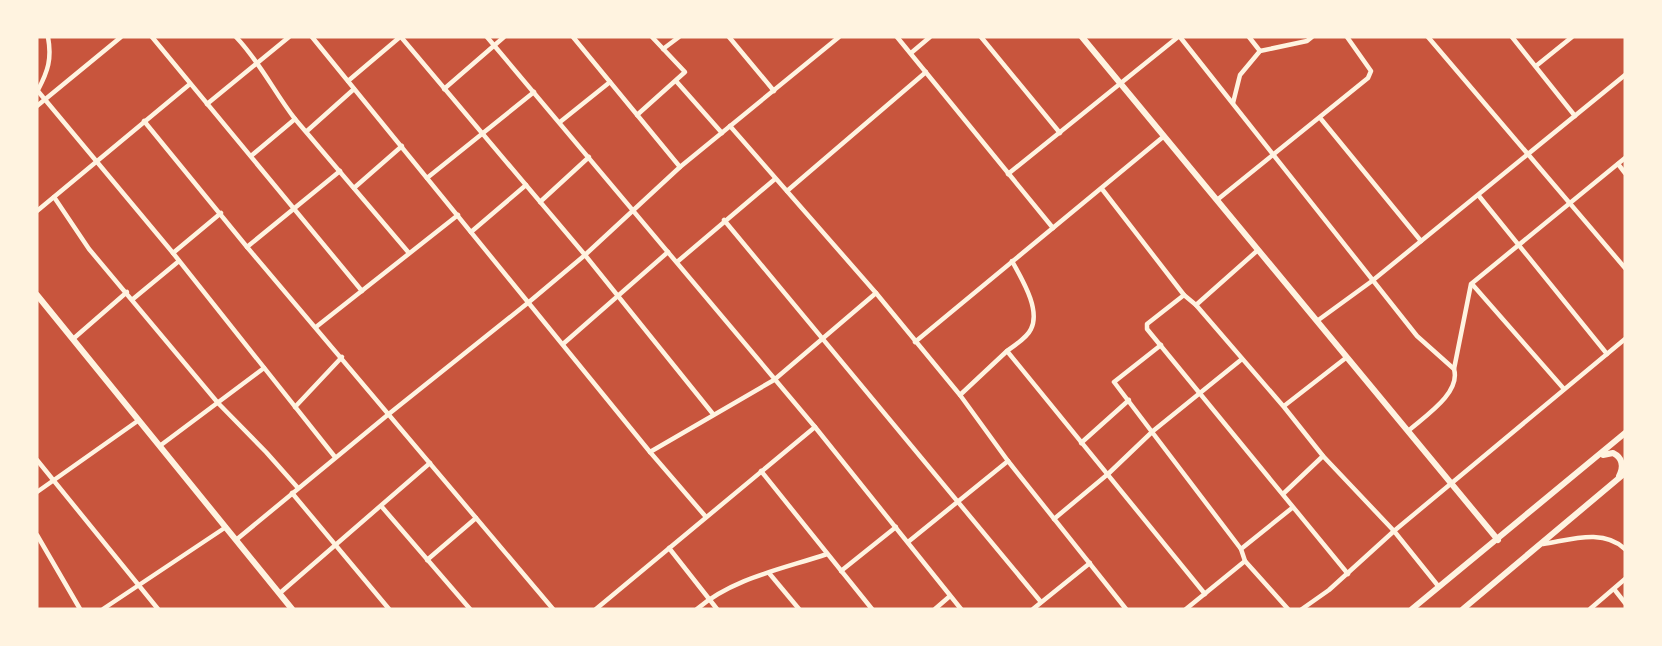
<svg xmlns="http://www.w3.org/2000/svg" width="1662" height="646" font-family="'Golos Text',sans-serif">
<rect width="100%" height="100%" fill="#c8553d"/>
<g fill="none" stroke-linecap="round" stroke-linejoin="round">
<g stroke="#fff3e0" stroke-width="4.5">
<polyline points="152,37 362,291"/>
<path d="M236,37C260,62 274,92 295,119L409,253"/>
<polyline points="312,37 650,452 706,517"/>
<polyline points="401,37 585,255 713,414"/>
<polyline points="487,37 815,427 961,609"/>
<polyline points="573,37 680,167"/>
<polyline points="729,37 774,91"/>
<polyline points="897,37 1053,228"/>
<polyline points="981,37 1060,133"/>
<path d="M1180,37L1417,336L1454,369C1461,393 1425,416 1408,431"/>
<polyline points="1249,37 1260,51"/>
<polyline points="1428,37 1625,268"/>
<polyline points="1512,37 1575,116"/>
<polyline points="663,49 679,37"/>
<polyline points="911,53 930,37"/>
<polyline points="1536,66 1572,37"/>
<polyline points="348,81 400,37"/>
<polyline points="676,81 722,133"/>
<polyline points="444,89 504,37"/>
<polyline points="37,90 173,253 335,457"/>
<path d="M38,90C48,71 52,59 48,37"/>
<polyline points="1233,103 1240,75 1260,51 1307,41 1312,37"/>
<polyline points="207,104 289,37"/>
<polyline points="37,106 121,37"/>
<polyline points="637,115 685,72 652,37"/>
<polyline points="1321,119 1421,241"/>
<polyline points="144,121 247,247 553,609"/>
<polyline points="560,122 610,82"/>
<polyline points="730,126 876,293 960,395 1008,461 1126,609"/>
<polyline points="307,131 354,89"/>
<polyline points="251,156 295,119"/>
<polyline points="1618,164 1625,173"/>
<polyline points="1008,174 1178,37"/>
<polyline points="427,178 534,92"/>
<polyline points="354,188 402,146"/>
<polyline points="1102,189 1184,295 1196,305 1284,407 1323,456 1394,531 1439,587"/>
<polyline points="787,191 926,72"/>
<polyline points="1479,196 1607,354"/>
<polyline points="54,197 89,249 218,403 266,452 298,488"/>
<polyline points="1217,200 1368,78 1371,71 1347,37"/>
<polyline points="540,202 589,157"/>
<polyline points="37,211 190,84"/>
<polyline points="724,220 1041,602"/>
<polyline points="471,232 526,185"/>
<polyline points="247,247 340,171"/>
<polyline points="173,253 221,213"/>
<path d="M1012,261C1021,278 1041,309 1031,329C1027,338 1015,345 1007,351L1205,594"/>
<polyline points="677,262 775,179"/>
<polyline points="1472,284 1564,389"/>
<polyline points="1184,295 1147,324 1147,329 1348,574"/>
<polyline points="133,299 179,261"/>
<polyline points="1196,305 1258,250"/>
<polyline points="1317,321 1372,281 1625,75"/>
<polyline points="316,327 458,215"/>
<polyline points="73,339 127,292"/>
<polyline points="915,342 1163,137"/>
<polyline points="563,344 668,252"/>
<polyline points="1161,345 1114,382 1241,549"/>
<polyline points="1454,369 1471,284 1625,158"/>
<polyline points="960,395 1007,351"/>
<polyline points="1284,406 1347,357"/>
<polyline points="295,407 342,357"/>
<polyline points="1081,443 1129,400"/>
<polyline points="161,445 264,368"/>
<polyline points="650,452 774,380 876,293"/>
<polyline points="37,460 158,609"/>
<polyline points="761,471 872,609"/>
<polyline points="37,492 139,420"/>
<polyline points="292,493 389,609"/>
<polyline points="1283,494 1323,456"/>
<polyline points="382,507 470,609"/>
<polyline points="1054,519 1108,474 1153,431 1242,359"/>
<polyline points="37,535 80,609"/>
<polyline points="236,540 390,413 529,302 585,255 680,167 839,37"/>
<polyline points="908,542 1008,461"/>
<path d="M1543,544C1570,540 1603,528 1625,549"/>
<polyline points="669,548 717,609"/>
<polyline points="427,560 476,518"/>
<polyline points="1245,561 1288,609"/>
<polyline points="841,571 896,527"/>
<polyline points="769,573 799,609"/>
<polyline points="1614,589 1625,603"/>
<polyline points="280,593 430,463"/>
<polyline points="103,609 226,527"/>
<polyline points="596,609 815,427"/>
<path d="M697,609C733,578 783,569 827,554"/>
<polyline points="935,609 950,596"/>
<polyline points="1033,609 1090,563"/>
<polyline points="1186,609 1245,561 1241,549 1292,508"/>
<polyline points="1302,609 1329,590 1394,531 1625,339"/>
<polyline points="1590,609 1625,579"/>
</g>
<g stroke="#fff3e0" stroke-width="6">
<polyline points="1082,37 1498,540"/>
<polyline points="37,295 292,609"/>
<path d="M1603,455L1613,453C1623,458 1624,466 1619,476"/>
<polyline points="1412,609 1625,433"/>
<polyline points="1463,609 1625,473"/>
</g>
</g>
<rect width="1662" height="646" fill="none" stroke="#fff3e0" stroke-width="77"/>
</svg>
